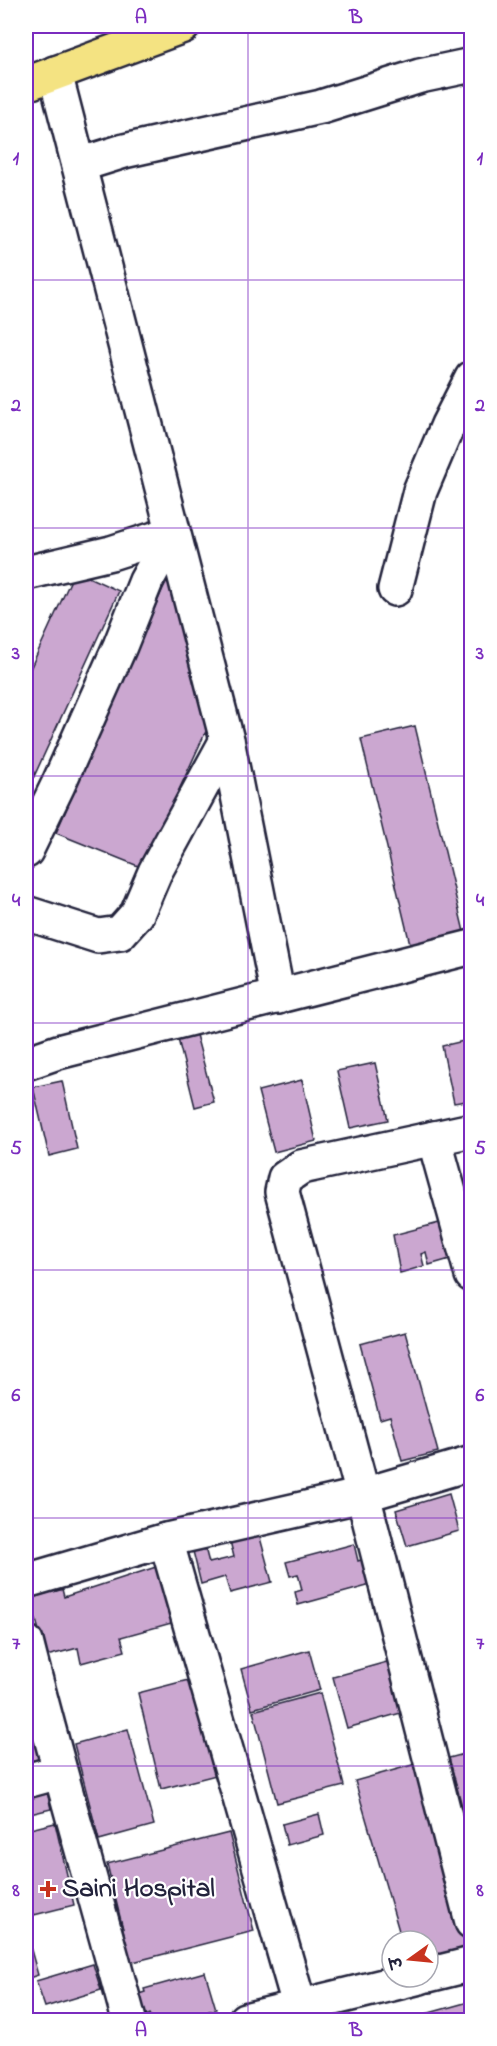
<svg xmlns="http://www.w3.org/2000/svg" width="497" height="2046" font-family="'Indie Flower','Playpen Sans Deva',sans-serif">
<rect width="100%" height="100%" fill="#fff"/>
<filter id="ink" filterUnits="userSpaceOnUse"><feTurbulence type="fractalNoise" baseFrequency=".0167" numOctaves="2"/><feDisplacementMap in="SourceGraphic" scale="12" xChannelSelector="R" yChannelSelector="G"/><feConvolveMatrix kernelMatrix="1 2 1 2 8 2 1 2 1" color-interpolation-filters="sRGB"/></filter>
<g filter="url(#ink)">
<g fill="#cba7d0" stroke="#22223b" stroke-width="1.5">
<polygon points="75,571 119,591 26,794 26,678"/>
<polygon points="168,577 207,729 143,868 56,833"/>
<polygon points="415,726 465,936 411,948 361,739"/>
<polygon points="195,1031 214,1102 195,1107 177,1035"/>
<polygon points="472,1039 472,1100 454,1103 442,1046"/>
<polygon points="375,1063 388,1120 350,1128 337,1071"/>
<polygon points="302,1080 316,1141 274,1152 258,1091"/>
<polygon points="62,1081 77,1149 49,1156 33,1087"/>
<polygon points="472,1179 472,1203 466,1180"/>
<polygon points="447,1221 457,1257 429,1265 426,1252 421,1254 424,1266 400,1273 393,1235"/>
<polygon points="405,1332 438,1452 402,1461 390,1416 380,1419 360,1344"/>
<polygon points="449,1494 459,1531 407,1546 396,1510"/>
<polygon points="258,1530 272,1582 230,1593 225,1577 201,1584 192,1547 204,1544 209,1563 234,1557 229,1537"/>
<polygon points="354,1544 358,1561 364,1559 371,1585 298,1605 295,1592 302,1590 298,1574 290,1576 286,1562"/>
<polygon points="159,1566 175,1622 121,1637 125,1651 81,1663 78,1648 46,1656 30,1598 62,1589 64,1597"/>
<polygon points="309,1650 320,1690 252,1709 241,1669"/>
<polygon points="394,1660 408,1711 347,1728 333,1677"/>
<polygon points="196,1678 220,1774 161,1789 138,1693"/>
<polygon points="26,1693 42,1758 26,1762"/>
<polygon points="320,1693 344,1786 277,1803 253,1711"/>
<polygon points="128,1729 154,1825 99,1840 74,1744"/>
<polygon points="472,1752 472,1803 462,1806 449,1758"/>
<polygon points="416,1764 469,1946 428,1958 428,1941 402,1941 355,1781"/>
<polygon points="46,1787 51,1809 26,1815 26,1792"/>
<polygon points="319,1814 324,1835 287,1845 282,1824"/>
<polygon points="55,1823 74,1905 26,1917 26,1830"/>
<polygon points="229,1833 254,1931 129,1963 122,1934 124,1933 107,1864"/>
<polygon points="26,1939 28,1939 38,1975 26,1979"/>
<polygon points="93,1964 101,1990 45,2007 36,1981"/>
<polygon points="205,1972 216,2009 175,2020 152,2020 150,2014 146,2016 139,1994 145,1992 144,1989"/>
<polygon points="472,2001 472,2020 412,2020 411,2018"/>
</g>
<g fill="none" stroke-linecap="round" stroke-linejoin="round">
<defs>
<g id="street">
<polyline points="55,73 227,740 278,997"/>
<polyline points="79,165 124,151 321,107 420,76 472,65"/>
<polyline points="26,573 111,553 173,533"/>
<polyline points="395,589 420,491 448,425 472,378"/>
<polyline points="26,851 58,785 120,646 146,581 173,533"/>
<polyline points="26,913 98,936 120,933 137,914 155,872 227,740"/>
<polyline points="472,1130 301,1167 285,1178 282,1192 363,1495 472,1922"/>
<polyline points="434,1138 472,1275"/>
<polyline points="166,1540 300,2008"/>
<polyline points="26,1581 166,1540 363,1495 472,1463"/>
<polyline points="26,1781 59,1772"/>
<polyline points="428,1975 472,1964"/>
<polyline points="245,2020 420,1977"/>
</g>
<g id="secondary">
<polyline points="26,1063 58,1052 472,947"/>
<path d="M26,1642C58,1769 95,1894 129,2020"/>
</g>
<polyline id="highway" points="26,84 183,26"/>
</defs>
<use href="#street" stroke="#22223b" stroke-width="38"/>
<use href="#secondary" stroke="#22223b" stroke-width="38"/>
<use href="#highway" stroke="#22223b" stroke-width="38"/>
<use href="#street" stroke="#fff" stroke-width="33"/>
<use href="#secondary" stroke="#fff" stroke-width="33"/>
<use href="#highway" stroke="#f4e382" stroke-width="33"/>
</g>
</g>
<path fill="none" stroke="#7b2cbf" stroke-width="1.5" stroke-opacity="0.55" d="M248,26V2020M26,280H472M26,528H472M26,776H472M26,1023H472M26,1270H472M26,1518H472M26,1766H472"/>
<path fill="#c8321e" stroke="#fff" stroke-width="2" d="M45 1880h6v6h6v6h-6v6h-6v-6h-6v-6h6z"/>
<g text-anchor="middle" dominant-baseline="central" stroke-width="4.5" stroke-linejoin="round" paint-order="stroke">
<g font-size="27" font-weight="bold" fill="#22223b" stroke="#fff" text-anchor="start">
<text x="62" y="1889">Saini Hospital</text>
</g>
</g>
<rect width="497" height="2046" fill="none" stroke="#fff" stroke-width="66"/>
<g transform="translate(410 1959) rotate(255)"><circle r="28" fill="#ffffff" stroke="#a7a7b1" stroke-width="1.5"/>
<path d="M0-4.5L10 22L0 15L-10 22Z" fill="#c8321e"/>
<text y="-9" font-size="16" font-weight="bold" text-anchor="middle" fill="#22223b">उ</text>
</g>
<rect x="33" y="33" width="431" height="1980" fill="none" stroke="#7b2cbf" stroke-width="2"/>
<g font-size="20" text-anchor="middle" font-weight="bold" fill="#7b2cbf">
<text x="141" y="23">A</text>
<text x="356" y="23">B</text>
<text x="16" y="164">1</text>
<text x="480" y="164">1</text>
<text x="16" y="411">2</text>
<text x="480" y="411">2</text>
<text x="16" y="659">3</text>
<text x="480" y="659">3</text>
<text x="16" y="906">4</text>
<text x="480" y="906">4</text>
<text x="16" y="1154">5</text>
<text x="480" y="1154">5</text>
<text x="16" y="1401">6</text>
<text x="480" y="1401">6</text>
<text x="16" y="1649">7</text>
<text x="480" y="1649">7</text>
<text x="16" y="1896">8</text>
<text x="480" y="1896">8</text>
<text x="141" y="2036">A</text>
<text x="356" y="2036">B</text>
</g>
</svg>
